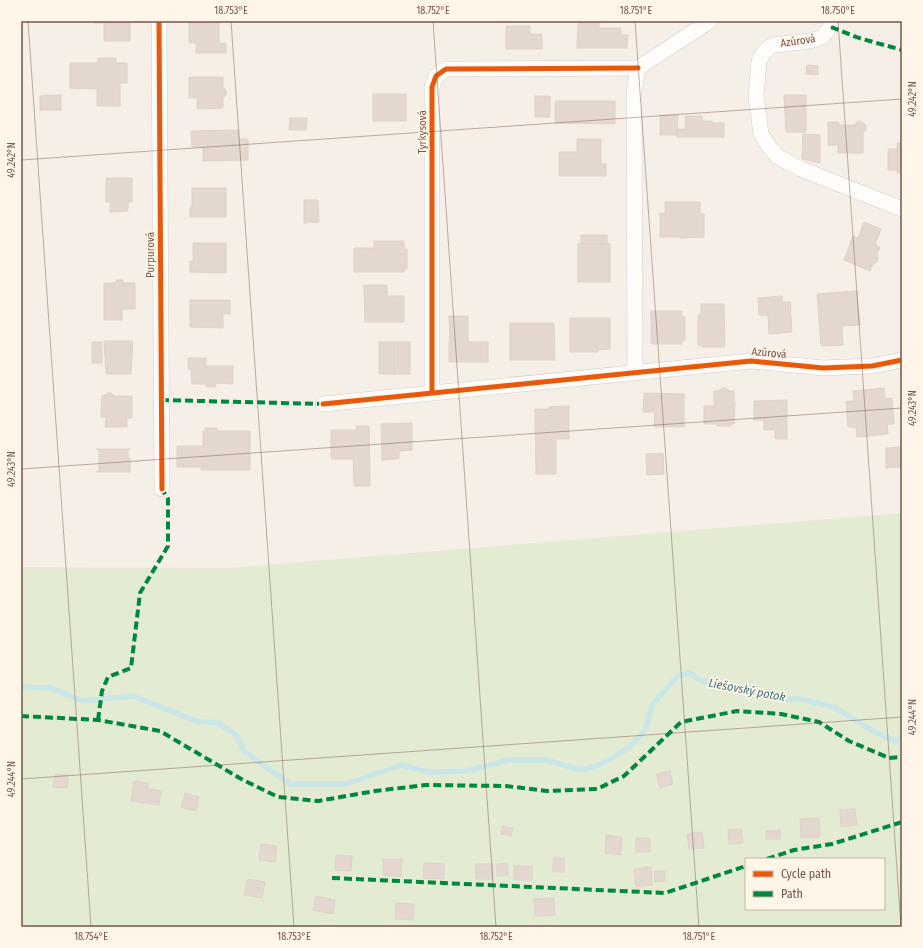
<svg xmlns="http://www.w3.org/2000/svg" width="923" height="948" font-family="'Fira Sans Condensed',sans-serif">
<rect width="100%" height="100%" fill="#f6efe8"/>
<path fill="#e3ecd3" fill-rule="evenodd" d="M902,513V927H21V567L226,568ZM746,859H884V909H746Z"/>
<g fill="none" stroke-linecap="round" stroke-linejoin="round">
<polyline stroke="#cae6e7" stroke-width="5.5" points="21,687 51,688 83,701 133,696 196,721 218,723 236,735 244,751 290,784 346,784 401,765 429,772 467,771 509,760 546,760 581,770 600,765 630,747 646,729 652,705 677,676 690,673 701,681 787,699 800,699 834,707 875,732 895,741 902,739"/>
</g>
<g fill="#e3d7d0" stroke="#dfd2ca">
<polygon points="94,21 129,21 129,23 130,23 130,41 104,41 104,23 94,23"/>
<polygon points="189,21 219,21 219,43 226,43 226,53 196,53 196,43 189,43"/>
<polygon points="578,21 599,21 599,28 621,28 621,35 628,35 627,48 577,48"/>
<polygon points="506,26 530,26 530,34 542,34 542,49 506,49"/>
<polygon points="98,58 116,58 116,63 127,63 127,83 120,83 120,106 97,106 97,89 70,88 70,63 98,63"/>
<polygon points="807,65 818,66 818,75 806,74"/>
<polygon points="189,77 223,77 223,87 226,90 226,95 223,98 223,108 197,109 197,98 189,98"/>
<rect x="373" y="94" width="33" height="27"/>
<polygon points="61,95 61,110 40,110 40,96"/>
<polygon points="784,95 806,95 806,132 786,132"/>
<rect x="535" y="96" width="15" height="21"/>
<polygon points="555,101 615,101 615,124 555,123"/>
<polygon points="660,115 678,115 677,135 660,135"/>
<polygon points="685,116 702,116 702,121 712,121 712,123 724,123 724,137 677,137 678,129 686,129"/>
<polygon points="290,118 307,118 306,130 289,130"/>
<polygon points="858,121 862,122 866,125 866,130 863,133 863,153 838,153 838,145 828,145 828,122 839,122 839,125 855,125"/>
<polygon points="239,130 239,139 248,139 248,160 203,161 203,147 192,147 191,131"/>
<polygon points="803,134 820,135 820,163 802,159"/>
<polygon points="577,139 601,139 601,164 606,164 606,176 559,176 559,152 577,152"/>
<polygon points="902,139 902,173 897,173 897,170 888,170 888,149 897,149 897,143 901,143"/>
<polygon points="106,178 132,178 132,202 128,202 128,211 110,212 110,202 106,202"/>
<polygon points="192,188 226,188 226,217 190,217 190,206 192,206"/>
<polygon points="304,200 318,200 319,222 304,223"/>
<polygon points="665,202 700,202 700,214 704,214 704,237 680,238 680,237 660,237 660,213 665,213"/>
<polygon points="864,222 881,229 875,245 880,247 877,254 878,258 877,262 873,264 870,271 844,260 853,236 858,238"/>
<rect x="581" y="235" width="26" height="9"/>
<polygon points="374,241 404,241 404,249 407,249 407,269 404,269 404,272 354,272 354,248 374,248"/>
<polygon points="193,243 226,243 226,273 190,272 190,261 193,261"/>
<rect x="578" y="244" width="32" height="38"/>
<polygon points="117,280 122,280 124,283 135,283 135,309 122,309 122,320 104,320 104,283 114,283"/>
<polygon points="364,285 387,285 387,296 404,296 404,322 365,322"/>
<polygon points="857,291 860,325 842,326 843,345 821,346 817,294"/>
<polygon points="782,296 782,302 790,302 792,332 769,334 768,315 759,315 758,298"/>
<polygon points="190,300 230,300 230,314 223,314 223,328 190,327"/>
<polygon points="701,304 724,304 725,347 702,347 702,345 698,345 698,315 701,315"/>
<polygon points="651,311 682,311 682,317 685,317 685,340 682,340 682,344 651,344"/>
<polygon points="449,316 468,316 468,342 488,342 488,362 449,362 449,342 450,343"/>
<polygon points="570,318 610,318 610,349 598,350 598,352 570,352"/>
<polygon points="510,323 554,323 555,360 510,360"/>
<polygon points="104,341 133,341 131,374 106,374"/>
<rect x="92" y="342" width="10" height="21"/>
<rect x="379" y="342" width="15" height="32"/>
<rect x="394" y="342" width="16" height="32"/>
<polygon points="188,358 206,358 206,366 233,366 233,384 216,383 216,387 206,387 206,384 192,384 191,369 188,369"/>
<polygon points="722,388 726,388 729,391 734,391 734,402 735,402 734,424 731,424 731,426 717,426 717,424 704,424 704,406 714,406 714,391 718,391"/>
<polygon points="884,388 885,399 892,398 894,424 887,424 888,434 857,437 856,427 848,427 846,401 854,401 853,391"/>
<polygon points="107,393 111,393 114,396 132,396 132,418 127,418 127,427 105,427 106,417 101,417 102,395 104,396"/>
<polygon points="644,393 684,394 684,427 654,427 655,412 643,412"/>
<polygon points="787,400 787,439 775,439 775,430 764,430 764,420 754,420 754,401"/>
<polygon points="569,406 569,439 556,439 556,474 536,474 535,409 549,409 549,407"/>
<polygon points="412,423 412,450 399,451 399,459 382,460 381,424"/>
<polygon points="356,426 369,426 370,486 354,486 353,459 331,459 331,430 357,430"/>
<polygon points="205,428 217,428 217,431 250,431 250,470 201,470 201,467 177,467 177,446 203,446 203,431 205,431"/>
<polygon points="902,447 902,467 886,468 886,448"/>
<polygon points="96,449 130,449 128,450 128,458 130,458 130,472 96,472 99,471 99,450"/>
<polygon points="663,453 664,474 647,475 646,454"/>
<polygon points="670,771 673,784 660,788 656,774"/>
<polygon points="55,774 68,775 67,788 53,787"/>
<polygon points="134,781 148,783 148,789 161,791 159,805 131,801"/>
<polygon points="185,793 199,797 196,811 181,807"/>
<polygon points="855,809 857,825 841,827 840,810"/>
<polygon points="819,818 820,837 801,838 800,819"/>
<polygon points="502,826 513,828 511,836 501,834"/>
<polygon points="741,829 743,843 729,844 728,830"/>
<polygon points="780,830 780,839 766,839 766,831"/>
<polygon points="702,832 704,848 689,849 687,834"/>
<polygon points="606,835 622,837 621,855 605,853"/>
<rect x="636" y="838" width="14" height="14"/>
<polygon points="261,844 277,846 275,862 259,860"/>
<polygon points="336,855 352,856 351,871 335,870"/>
<rect x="553" y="858" width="11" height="14"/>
<polygon points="383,859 402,859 401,876 383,875"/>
<polygon points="424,863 444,864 444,879 423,878"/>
<polygon points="507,863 508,875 497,876 497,864"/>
<rect x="476" y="864" width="17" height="15"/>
<rect x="514" y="866" width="18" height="14"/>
<polygon points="651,867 652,885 636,887 634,869"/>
<polygon points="654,871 665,871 665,881 655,882"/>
<polygon points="248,879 265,882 262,898 244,895"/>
<polygon points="316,896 335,900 333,914 313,910"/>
<polygon points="554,898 555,915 535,916 534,899"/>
<polygon points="396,903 414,904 413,920 395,919"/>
</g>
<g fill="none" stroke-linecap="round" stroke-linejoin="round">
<defs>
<g id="minor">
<polyline points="159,21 162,489"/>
<polyline points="831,21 831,27 822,37 810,41 773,45 764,52 759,61 756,96 761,134 769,147 778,157 801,169 902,209"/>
<polyline points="635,372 634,93 638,68 710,21"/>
<polyline points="432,392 432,87 436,76 446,69 638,68"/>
<polyline points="323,404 751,361 823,368 872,366 902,360"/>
</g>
</defs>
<use href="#minor" stroke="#d4cbc6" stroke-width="16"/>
<use href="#minor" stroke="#fefdfc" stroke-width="15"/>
<g stroke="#00873e" stroke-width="4" stroke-dasharray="8 4" stroke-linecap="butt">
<polyline points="831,27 859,38 902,50"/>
<polyline points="161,400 323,404"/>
<polyline points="21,716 98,720 160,731 243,780 278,797 318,801 375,791 426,785 506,786 547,791 597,789 624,776 681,722 737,711 781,714 819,722 849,741 889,758 902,757"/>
<polyline points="98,720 102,691 108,677 131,668 140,593 168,546 168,499 162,489"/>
<polyline points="767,859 794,850 832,844 902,822"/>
<polyline points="332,878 665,893 746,866"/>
</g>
<defs>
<g id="cycleway">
<polyline points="159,21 162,489"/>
<polyline points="432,392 432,87 436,76 446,69 638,68"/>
<polyline points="323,404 751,361 823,368 872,366 902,360"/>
</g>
</defs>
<use href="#cycleway" stroke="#fff5e9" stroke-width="8"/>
<use href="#cycleway" stroke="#e8590c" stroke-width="5"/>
</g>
<path fill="none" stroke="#745549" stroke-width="1" stroke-opacity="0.45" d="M28,21L91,927M231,21L294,927M433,21L496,927M635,21L699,927M838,21L901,927M21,160L902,99M21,469L902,408M21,779L902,717"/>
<g text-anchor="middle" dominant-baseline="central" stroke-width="3.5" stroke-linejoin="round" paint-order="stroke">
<g font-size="11" fill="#745549" stroke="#fff5e9">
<text transform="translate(798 41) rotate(-8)">Azúrová</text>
<text transform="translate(422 132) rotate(-90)">Tyrkysová</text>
<text transform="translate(150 255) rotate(-90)">Purpurová</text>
<text transform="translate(769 353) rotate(5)">Azúrová</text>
</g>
<g font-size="12" font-style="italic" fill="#3c747a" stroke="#fff5e9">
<text transform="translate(747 690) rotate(11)">Liešovský potok</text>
</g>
</g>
<rect width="923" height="948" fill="none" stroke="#fff5e9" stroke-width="44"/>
<rect x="745" y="858" width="140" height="52" fill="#fff5e9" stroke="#c7b5a9"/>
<rect x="753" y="871" width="20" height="6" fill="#e8590c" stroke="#c7b5a9"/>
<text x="781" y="878" font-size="12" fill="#745549">Cycle path</text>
<rect x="753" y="891" width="20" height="6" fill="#00873e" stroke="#c7b5a9"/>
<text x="781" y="898" font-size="12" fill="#745549">Path</text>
<rect x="22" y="22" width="879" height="904" fill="none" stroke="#745549" stroke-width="1.5"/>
<g font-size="10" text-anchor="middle" fill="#745549">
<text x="231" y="14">18.753°E</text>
<text x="433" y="14">18.752°E</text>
<text x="636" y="14">18.751°E</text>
<text x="838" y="14">18.750°E</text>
<text transform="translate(912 99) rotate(-90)" y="4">49.242°N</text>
<text transform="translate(11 160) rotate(-90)" y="4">49.242°N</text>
<text transform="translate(912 408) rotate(-90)" y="4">49.243°N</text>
<text transform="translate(11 469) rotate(-90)" y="4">49.243°N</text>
<text transform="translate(912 717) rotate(-90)" y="4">49.244°N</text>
<text transform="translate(11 779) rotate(-90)" y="4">49.244°N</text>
<text x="91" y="940">18.754°E</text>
<text x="294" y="940">18.753°E</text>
<text x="496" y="940">18.752°E</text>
<text x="699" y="940">18.751°E</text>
</g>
</svg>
